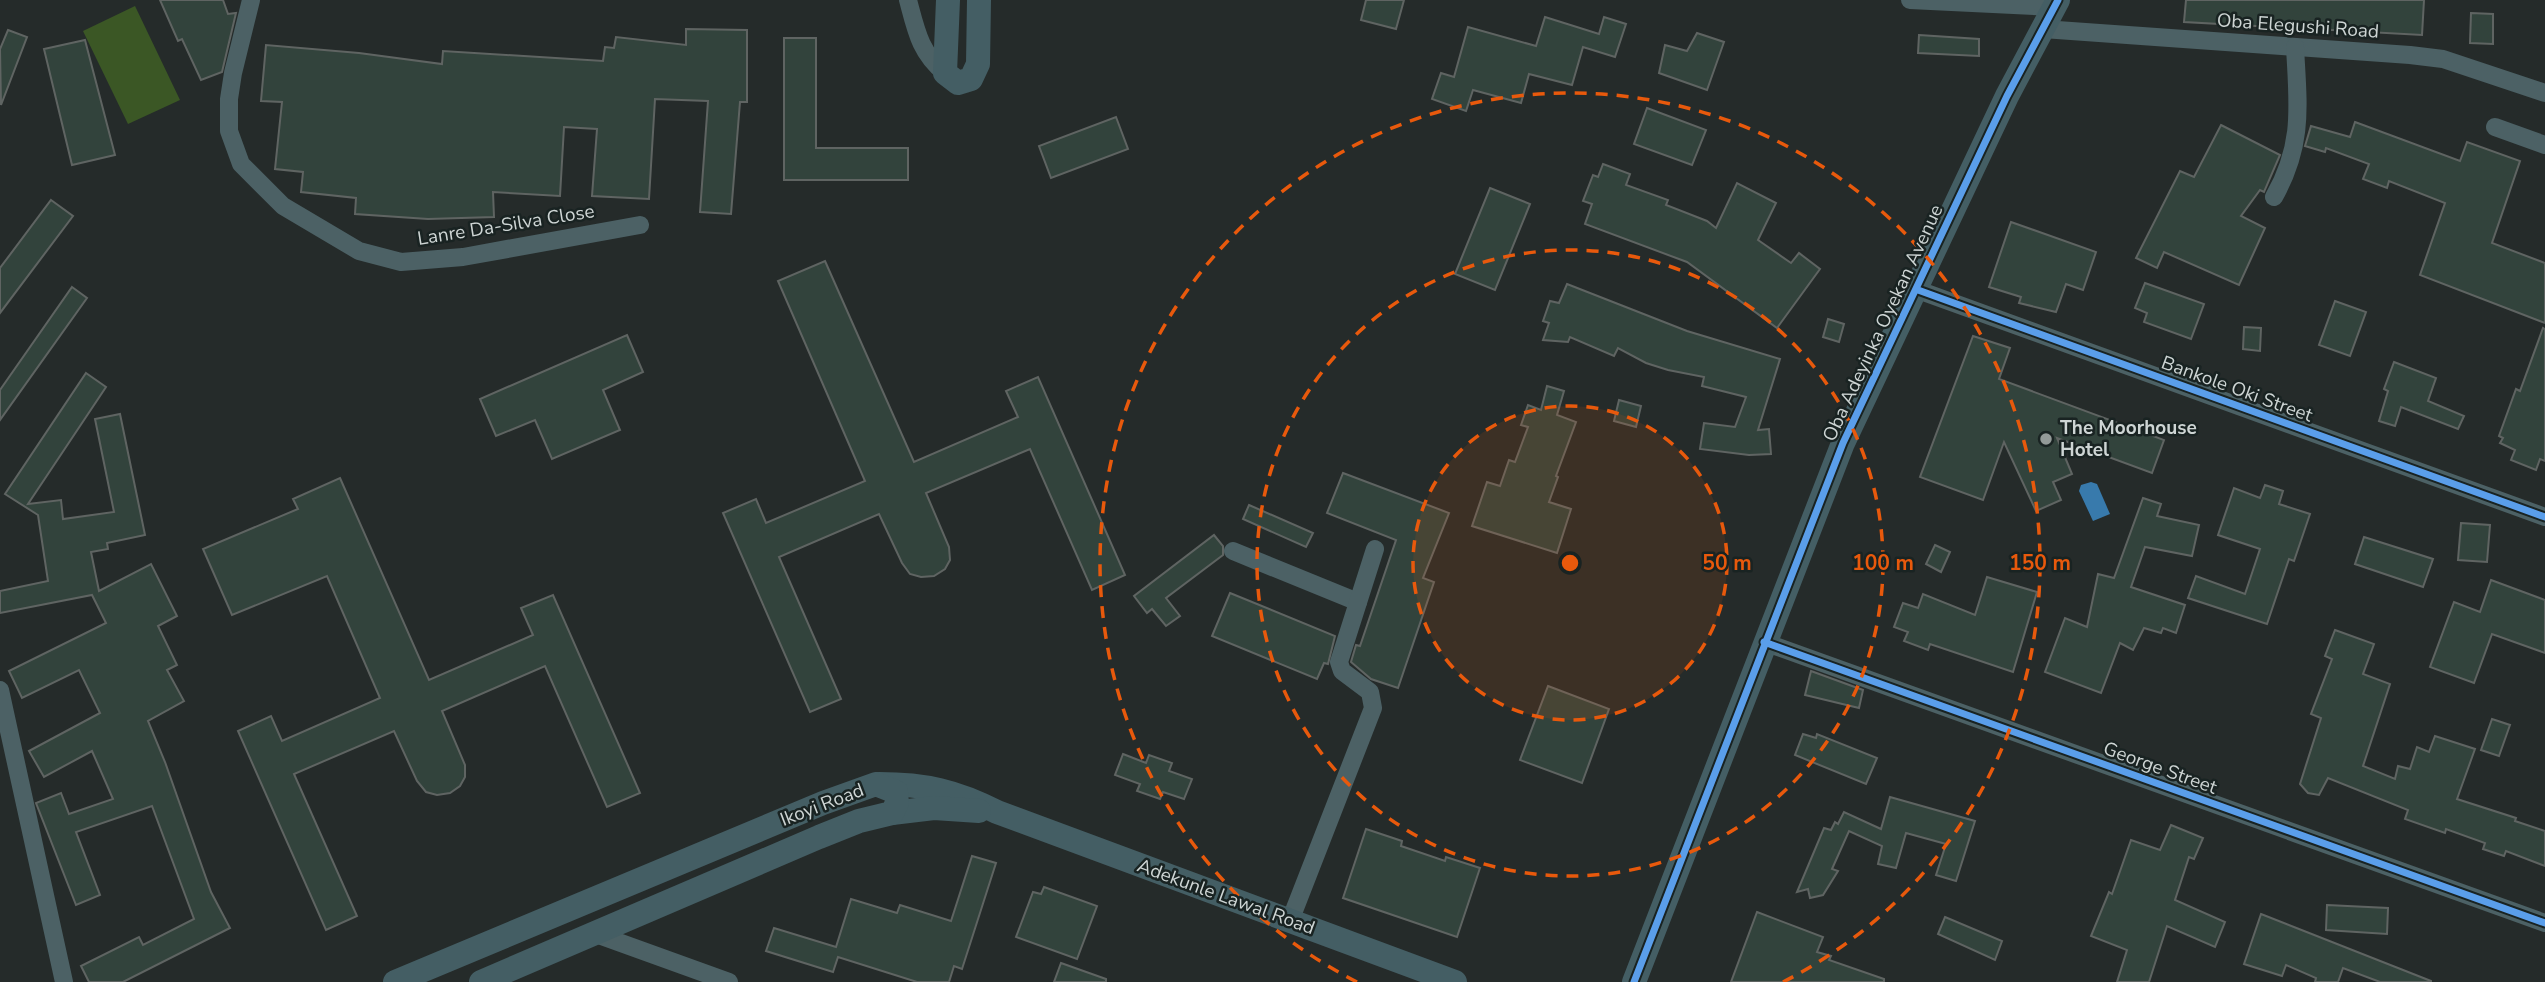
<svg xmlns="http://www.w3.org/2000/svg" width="2545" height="982" font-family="'Nunito Sans',sans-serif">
<rect width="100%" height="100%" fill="#252b2a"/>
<polygon fill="#3b5725" points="135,6 180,100 128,124 83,31"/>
<polygon fill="#387aac" points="2091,482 2097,484 2110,514 2093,521 2079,491 2081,485"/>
<g fill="#32433c" stroke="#5f6462" stroke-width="2">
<polygon points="160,0 223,0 228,14 236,13 222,72 201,80 182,39 178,41"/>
<polygon points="1366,0 1404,0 1396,29 1361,20"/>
<polygon points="2186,0 2424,0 2422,35 2184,22"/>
<polygon points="2471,13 2493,14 2493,44 2470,43"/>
<polygon points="1545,17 1599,34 1604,17 1626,24 1615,57 1583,47 1572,85 1529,74 1521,103 1473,90 1466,111 1432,99 1441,73 1454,77 1468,27 1536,46"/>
<polygon points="686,29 747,30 747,102 740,102 731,214 700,212 708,101 655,99 649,199 592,196 597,129 564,127 560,196 493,192 494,217 428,219 355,214 356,198 301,192 303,172 275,169 282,102 261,101 266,45 359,53 442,64 443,51 603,61 605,47 614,48 616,37 686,45"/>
<polygon points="8,30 27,37 1,105 0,49"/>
<polygon points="1697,33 1724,42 1707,90 1659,73 1665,45 1687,51"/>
<polygon points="1919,35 1979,39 1979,56 1918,53"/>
<polygon points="784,38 816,38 816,148 908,148 908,180 784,180"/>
<polygon points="85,40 115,155 72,165 44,49"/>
<polygon points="1647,108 1706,130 1692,165 1634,144"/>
<polygon points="1116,117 1128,149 1051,178 1039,146"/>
<polygon points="2355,122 2460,161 2467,142 2520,161 2492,243 2545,263 2545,323 2420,275 2445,203 2389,181 2387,188 2363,179 2369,164 2326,148 2325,152 2305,146 2311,126 2350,137"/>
<polygon points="2221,125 2280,155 2264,192 2260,190 2241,216 2265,228 2239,285 2164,252 2157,268 2136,258 2180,171 2194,177"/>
<polygon points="1603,164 1630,174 1626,185 1668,200 1666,205 1707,221 1716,228 1737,183 1776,203 1758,240 1791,263 1799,253 1820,269 1777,328 1687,262 1585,224 1592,204 1583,201 1593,175 1598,177"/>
<polygon points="1490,188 1530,204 1495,290 1455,274"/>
<polygon points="51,200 73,216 0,313 0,268"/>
<polygon points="2011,222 2096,252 2083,290 2066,284 2056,312 2019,303 2021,297 1989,287"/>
<polygon points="825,261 914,462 1018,417 1006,391 1038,377 1125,575 1092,590 1030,449 926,493 949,547 950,560 945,569 934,576 921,577 910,574 902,563 879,514 779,557 841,699 810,712 723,513 756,499 766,523 865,481 778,281"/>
<polygon points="2145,283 2204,304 2191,339 2144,322 2147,313 2135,308"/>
<polygon points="1567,284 1687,331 1780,359 1758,430 1769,429 1771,454 1749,455 1700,449 1704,423 1735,427 1746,397 1702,386 1704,377 1668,370 1646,363 1618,348 1614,356 1570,337 1568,342 1543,340 1549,323 1543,321 1550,301 1559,303"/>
<polygon points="72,287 87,298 0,420 0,390"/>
<polygon points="2335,301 2366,312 2350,356 2319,345"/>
<polygon points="1828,319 1844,324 1839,342 1823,337"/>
<polygon points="2244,327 2261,328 2260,351 2243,349"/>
<polygon points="2543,328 2545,329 2545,461 2540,459 2536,470 2511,460 2515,450 2500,443 2503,438 2499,436 2516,389 2520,391"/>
<polygon points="627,335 643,372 603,390 620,430 552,459 535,420 496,436 480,399"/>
<polygon points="1973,336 2010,348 1999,379 2164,440 2152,473 2057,438 2072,474 2053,482 2061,500 2036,511 2004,442 1983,500 1920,477"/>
<polygon points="2394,362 2436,378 2428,401 2464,416 2458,429 2401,407 2395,426 2379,421 2388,391 2384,389"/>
<polygon points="86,373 106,387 28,504 61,500 63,519 114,512 95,419 120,414 145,535 107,543 108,549 91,552 99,591 151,564 177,616 158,626 177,665 167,670 184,701 148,721 165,762 211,892 230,928 123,982 89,982 81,966 139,937 143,945 194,919 152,806 76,832 100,895 76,905 36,803 61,793 69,814 113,799 92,751 44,777 29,751 100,713 79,670 22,698 9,671 106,623 92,595 0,613 0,591 48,581 38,515 5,494"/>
<polygon points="1547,386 1564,391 1557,415 1576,422 1556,476 1558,477 1549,502 1571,509 1557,553 1472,526 1487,482 1500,486 1509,460 1515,462 1528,427 1521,425 1528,405 1541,410"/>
<polygon points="1619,400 1641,406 1636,427 1614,421"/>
<polygon points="1343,473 1449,513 1423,578 1434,582 1398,688 1371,679 1351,662 1356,645 1360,646 1396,540 1327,513"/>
<polygon points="340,478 429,680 533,635 521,608 553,595 640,793 607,807 545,666 442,711 465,765 465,777 460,786 450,793 437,795 426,792 417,781 394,731 294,774 357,916 326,930 238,731 271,716 282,741 380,698 327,576 232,615 203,549 298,509 293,499"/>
<polygon points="2265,485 2283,491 2279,504 2310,514 2294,561 2289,559 2267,624 2188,598 2196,576 2245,594 2260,549 2218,535 2234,488 2260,498"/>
<polygon points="2143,498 2161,504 2157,516 2199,525 2192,556 2145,547 2131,587 2185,605 2176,633 2163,628 2161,633 2144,628 2133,650 2120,643 2101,693 2045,672 2065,618 2087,627 2098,574 2114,578"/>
<polygon points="1249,505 1313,533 1306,547 1243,519"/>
<polygon points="2461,523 2490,525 2487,562 2458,560"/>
<polygon points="1214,535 1223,546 1223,555 1166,598 1180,616 1166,626 1152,609 1147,613 1134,596"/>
<polygon points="2364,537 2433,559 2423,587 2355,564"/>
<polygon points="1935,545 1950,552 1941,572 1926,564"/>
<polygon points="1987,577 2037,592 2013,672 1930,644 1928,650 1904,641 1908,632 1894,627 1903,603 1918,608 1923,594 1975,615"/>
<polygon points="2491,580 2545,600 2545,653 2492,634 2474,683 2430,667 2454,602 2480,612"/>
<polygon points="1230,593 1335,636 1328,664 1324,663 1317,679 1212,636"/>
<polygon points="2335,630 2374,644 2363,674 2390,684 2363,766 2395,779 2398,766 2410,769 2417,747 2429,752 2435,736 2475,749 2457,799 2516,818 2515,821 2545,831 2545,866 2506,851 2504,856 2483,849 2485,843 2446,829 2445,833 2405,819 2408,810 2328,778 2319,795 2308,793 2300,784 2321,718 2311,714 2332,659 2325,656"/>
<polygon points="1811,671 1863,690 1859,708 1805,695"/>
<polygon points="1548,686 1609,709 1582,783 1520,760"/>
<polygon points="2492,719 2510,725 2499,756 2481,750"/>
<polygon points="1803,734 1816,738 1817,734 1877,758 1866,784 1795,755"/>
<polygon points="1123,754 1146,763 1149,755 1172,763 1169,771 1192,779 1184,799 1163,792 1160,799 1137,791 1140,784 1115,775"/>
<polygon points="1890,797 1975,821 1956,881 1936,875 1946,844 1906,833 1896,868 1878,864 1882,846 1849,831 1832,869 1838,871 1823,895 1810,898 1808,889 1797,892 1824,828 1831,830 1835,822 1838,824 1844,812 1881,829"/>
<polygon points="2171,825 2203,838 2194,859 2189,857 2175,900 2225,922 2215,947 2167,926 2149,982 2117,982 2127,950 2091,936 2109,892 2112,894 2131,840 2160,850"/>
<polygon points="1366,829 1402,841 1401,846 1445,861 1446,857 1480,868 1457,937 1343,898"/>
<polygon points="972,856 996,863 962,969 954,966 949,982 917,982 838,957 833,972 766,951 774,928 836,947 851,899 897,913 900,905 951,921"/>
<polygon points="1044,887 1097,906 1077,959 1016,937 1033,892 1041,894"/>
<polygon points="2327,905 2388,908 2387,934 2326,930"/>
<polygon points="1757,912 1823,937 1817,952 1831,956 1829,960 1884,979 1884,982 1731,982"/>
<polygon points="2261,914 2431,981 2431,982 2380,982 2343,968 2338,982 2315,982 2316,978 2286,965 2282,976 2244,964"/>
<polygon points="1945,917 2002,941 1995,960 1938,934"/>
<polygon points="1061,963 1106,979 1106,982 1054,982"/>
</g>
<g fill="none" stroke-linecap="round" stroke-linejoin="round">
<g stroke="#4c6165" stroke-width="18">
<polyline points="251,0 233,73 229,99 229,131 241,164 283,206 359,251 401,262 463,257 640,225"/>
<path d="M908,0C916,30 920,53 945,73"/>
<polyline points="1910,0 2055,7"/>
<polyline points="2043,29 2410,55 2443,59 2545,93"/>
<polyline points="2495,127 2545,145"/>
<path d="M2274,197C2304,144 2298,105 2295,47"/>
<polyline points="1918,290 2545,517"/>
<polyline points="1233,551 1358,602"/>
<polyline points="1764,642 2545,923"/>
<polyline points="0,690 64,982"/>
<polyline points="1290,921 1373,708 1370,692 1342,671 1339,662 1375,549"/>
<polyline points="596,934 729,982"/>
</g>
<g stroke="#445e64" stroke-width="24">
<polyline points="948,0 945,73 958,83 971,79 978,64 979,0"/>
<path d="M879,784C925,784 956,791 997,812L1455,982"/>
<polyline points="892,813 934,808 979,811"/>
<polyline points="395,982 823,803 876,784 896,792 897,803 892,813 859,821 819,837 481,982"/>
<polyline points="1634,982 1843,443 2007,96 2058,0"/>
</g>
<defs>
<g id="cycleway">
<polyline points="1918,290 2545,517"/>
<polyline points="1764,642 2545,923"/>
<polyline points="1634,982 1843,443 2007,96 2058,0"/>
</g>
</defs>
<use href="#cycleway" stroke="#192322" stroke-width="11"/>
<use href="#cycleway" stroke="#5a9eea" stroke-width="7"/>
</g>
<circle cx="1570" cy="563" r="157" fill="#e8590c" fill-opacity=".12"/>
<g fill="none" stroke="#e8590c" stroke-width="3.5" stroke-dasharray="12 9">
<circle cx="1570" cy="563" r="157"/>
<circle cx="1570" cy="563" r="313"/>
<path d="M1357 982A470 470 0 1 1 1783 982"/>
</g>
<circle fill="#939a98" stroke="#192322" stroke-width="2.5" cx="2046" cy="439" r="7"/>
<g text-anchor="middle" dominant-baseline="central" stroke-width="5" stroke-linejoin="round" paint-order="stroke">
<g font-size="19" fill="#ced5d4" stroke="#192322">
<text transform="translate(2298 26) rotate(4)">Oba Elegushi Road</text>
<text transform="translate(506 225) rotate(-9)">Lanre Da-Silva Close</text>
<text transform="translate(1883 323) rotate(-65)">Oba Adeyinka Oyekan Avenue</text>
<text transform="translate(2237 389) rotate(20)">Bankole Oki Street</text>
<text transform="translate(2160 768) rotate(20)">George Street</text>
<text transform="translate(822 805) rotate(-21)">Ikoyi Road</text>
<text transform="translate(1226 897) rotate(20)">Adekunle Lawal Road</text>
</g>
<g font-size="19" font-weight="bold" fill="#ced5d4" stroke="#192322" text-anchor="start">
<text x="2060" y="428">The Moorhouse<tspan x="2060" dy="22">Hotel</tspan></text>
</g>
</g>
<circle cx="1570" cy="563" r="10" fill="#e8590c" stroke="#192322" stroke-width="3.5"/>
<g font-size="21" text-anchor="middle" font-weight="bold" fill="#e8590c" stroke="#192322" stroke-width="5" stroke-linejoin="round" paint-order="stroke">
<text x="1727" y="570">50 m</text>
<text x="1883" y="570">100 m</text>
<text x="2040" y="570">150 m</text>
</g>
</svg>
